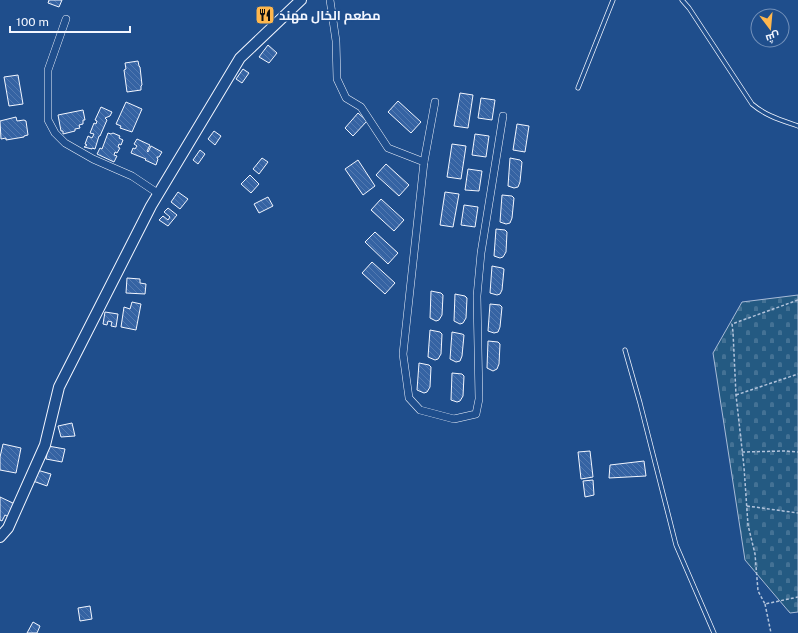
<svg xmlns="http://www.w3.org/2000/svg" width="798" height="633" font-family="'Public Sans',Cairo,sans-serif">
<defs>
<pattern id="cemetery-stones" width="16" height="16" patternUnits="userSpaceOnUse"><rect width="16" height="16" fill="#245a82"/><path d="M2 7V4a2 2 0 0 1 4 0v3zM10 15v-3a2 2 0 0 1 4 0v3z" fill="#447295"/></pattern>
<pattern id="building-back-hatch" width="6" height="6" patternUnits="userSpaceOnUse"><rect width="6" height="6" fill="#3563a3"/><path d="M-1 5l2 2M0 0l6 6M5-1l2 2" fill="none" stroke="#537ab1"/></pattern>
</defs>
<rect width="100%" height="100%" fill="#1f4e8c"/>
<polygon fill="url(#cemetery-stones)" stroke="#a8bbd7" points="798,295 798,612 790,613 745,560 713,353 742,302"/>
<g fill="url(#building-back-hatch)" stroke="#f2f6ff">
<polygon points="49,0 62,0 59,7 48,3"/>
<polygon points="268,45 277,53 269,63 259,57"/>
<polygon points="138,61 139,66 140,67 142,85 141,86 141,90 127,92 124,70 126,69 125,63"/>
<polygon points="243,69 249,73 242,83 236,79"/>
<polygon points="18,75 23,104 9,106 4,77"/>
<polygon points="460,93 473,95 468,128 454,126"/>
<polygon points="481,98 495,100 492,120 478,118"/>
<polygon points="398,101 421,122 411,133 388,112"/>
<polygon points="126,102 142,109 132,132 120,128 121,126 116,124"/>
<polygon points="101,107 112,112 110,116 105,118 107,120 100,136 99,136 95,149 92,148 92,149 84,147 87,145 85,144 88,136 92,138 94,134 90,133 94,123 96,124 97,121 95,120"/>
<polygon points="83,110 85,120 83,120 83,124 79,125 80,128 75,129 75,131 63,134 63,131 61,131 58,115"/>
<polygon points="358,113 367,121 353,136 345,128"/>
<polygon points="16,117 17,121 24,120 26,121 28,135 24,136 24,137 6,140 6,138 1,139 0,121"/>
<polygon points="517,124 529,126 525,152 513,150"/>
<polygon points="214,131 221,136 215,145 208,139"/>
<polygon points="108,133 111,134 113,133 120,136 119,138 123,140 121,145 119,144 118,147 120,148 117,153 115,152 114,155 117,156 114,162 97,154 100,148 102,149"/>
<polygon points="475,134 489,136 486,157 472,155"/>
<polygon points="137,139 150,145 147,151 148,152 151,146 162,152 159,157 157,157 157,158 158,159 156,165 145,160 146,159 131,153 133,148 135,149 137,146 134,144"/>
<polygon points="452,144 466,146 461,179 447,177"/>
<polygon points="200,150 205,154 198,164 193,160"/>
<polygon points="262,158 268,162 259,174 253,169"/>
<polygon points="510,158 520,160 522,162 520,182 518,187 514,188 508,186"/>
<polygon points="358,160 375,186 363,195 345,169"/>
<polygon points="386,164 409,185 399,196 376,175"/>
<polygon points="468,169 482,171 479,191 465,190"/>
<polygon points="250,175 259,184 251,193 241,184"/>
<polygon points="178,192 188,199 180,209 171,202"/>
<polygon points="445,192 459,194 453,227 440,225"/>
<polygon points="502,195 512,196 514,198 512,218 510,223 506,224 500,222"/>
<polygon points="268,197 273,206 259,213 254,204"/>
<polygon points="381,199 404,220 394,231 371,210"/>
<polygon points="464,205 478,207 475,227 461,225"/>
<polygon points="168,208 177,215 168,226 159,220 163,216 168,220 170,217 164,212"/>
<polygon points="496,229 505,230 507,232 506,252 503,257 500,258 494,256"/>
<polygon points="375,232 398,253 388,264 365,242"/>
<polygon points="372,262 395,283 385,294 362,273"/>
<polygon points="492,266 502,268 504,269 502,290 500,294 497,295 490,293"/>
<polygon points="127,278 140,279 140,283 146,284 145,294 126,293"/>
<polygon points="431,291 441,293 443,295 442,315 439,320 436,321 430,318"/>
<polygon points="455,294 465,296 467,298 466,318 463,323 460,324 454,321"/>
<polygon points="132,302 141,304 136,330 121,327 124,307 130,309"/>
<polygon points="490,304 500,305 502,307 500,327 498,332 494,333 488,331"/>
<polygon points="105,312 118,314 116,327 111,326 112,322 108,321 107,325 103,324"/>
<polygon points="430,330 440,332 442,334 441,354 438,359 435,360 428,357"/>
<polygon points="452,332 462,334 464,335 462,356 460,361 456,362 450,359"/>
<polygon points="488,341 498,342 500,344 499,364 497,369 493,371 487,368"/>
<polygon points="419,363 429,365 431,367 430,387 427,392 424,393 417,390"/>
<polygon points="452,373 462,374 464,376 463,396 460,401 457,402 451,400"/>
<polygon points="72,423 75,436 61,437 58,426"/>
<polygon points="3,444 21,448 16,473 0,470 0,457"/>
<polygon points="48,446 65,449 62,462 46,459"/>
<polygon points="590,451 593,477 581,479 578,452"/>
<polygon points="644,461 646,476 609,478 610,465"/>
<polygon points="37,470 51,474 47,486 33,481"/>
<polygon points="593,480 594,495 585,497 583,481"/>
<polygon points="0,497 15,504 9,517 5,515 2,521 0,520"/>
<polygon points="90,606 92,619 80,621 78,608"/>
<polygon points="33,622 40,626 37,633 27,633"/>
</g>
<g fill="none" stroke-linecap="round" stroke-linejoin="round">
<defs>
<g id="lane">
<path d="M682,0L689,8L752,104C766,116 781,120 798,126"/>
<polyline points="578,88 613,0"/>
<polyline points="625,350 640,403 676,545 714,633"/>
</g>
<g id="street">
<polyline points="330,0 336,41 337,79 346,98 361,107 388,148 424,162 403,354 409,398 420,410 454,419 476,414 479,399 477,296 481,253 503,116"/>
<polyline points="66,19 48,70 48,120 55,133 65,143 93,159 132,176 159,194"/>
<polyline points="424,162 435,102"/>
</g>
<polyline id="secondary" points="0,537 8,528 45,445 59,387 151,206 240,58 301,0"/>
</defs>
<use href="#lane" stroke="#f2f6ff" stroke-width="5"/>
<use href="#street" stroke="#f2f6ff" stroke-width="8"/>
<use href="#secondary" stroke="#f2f6ff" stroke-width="12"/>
<g stroke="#b3c4dc" stroke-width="1.5" stroke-dasharray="3 2" stroke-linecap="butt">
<polyline points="798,300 732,324 733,332 736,395 744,467 748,525 755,554 758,591 765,604 798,597"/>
<polyline points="736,395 798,374"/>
<polyline points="742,452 785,451 798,452"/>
<polyline points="747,506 798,513"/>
<polyline points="765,604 771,633"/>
</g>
<use href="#lane" stroke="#1f4e8c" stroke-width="3.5"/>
<use href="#street" stroke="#1f4e8c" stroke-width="7"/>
<use href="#secondary" stroke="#1f4e8c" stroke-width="10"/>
</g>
<defs>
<symbol id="restaurant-square" viewBox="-11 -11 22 22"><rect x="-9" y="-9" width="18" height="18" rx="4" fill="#ffb74d" stroke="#1f4e8c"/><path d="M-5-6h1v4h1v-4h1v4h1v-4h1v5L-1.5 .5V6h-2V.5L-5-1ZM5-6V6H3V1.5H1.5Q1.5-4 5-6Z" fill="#111"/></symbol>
</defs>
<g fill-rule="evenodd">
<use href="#restaurant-square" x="254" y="4" width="22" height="22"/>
</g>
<g text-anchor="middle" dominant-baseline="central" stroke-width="3" stroke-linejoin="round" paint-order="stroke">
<g font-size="13" font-weight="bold" fill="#f2f6ff" stroke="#1f4e8c" text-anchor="start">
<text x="279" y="15">مطعم الخال مهند</text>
</g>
</g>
<g transform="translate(770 28) rotate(164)"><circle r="19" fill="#1f4e8c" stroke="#7391ba"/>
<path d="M0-3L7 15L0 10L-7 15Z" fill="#ffb74d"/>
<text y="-6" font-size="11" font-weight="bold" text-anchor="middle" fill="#f2f6ff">ش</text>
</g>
<path d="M10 26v6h120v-6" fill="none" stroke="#f2f6ff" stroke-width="2"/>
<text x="16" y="26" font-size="12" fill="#f2f6ff" stroke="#1f4e8c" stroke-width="3" paint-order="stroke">100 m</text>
</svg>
